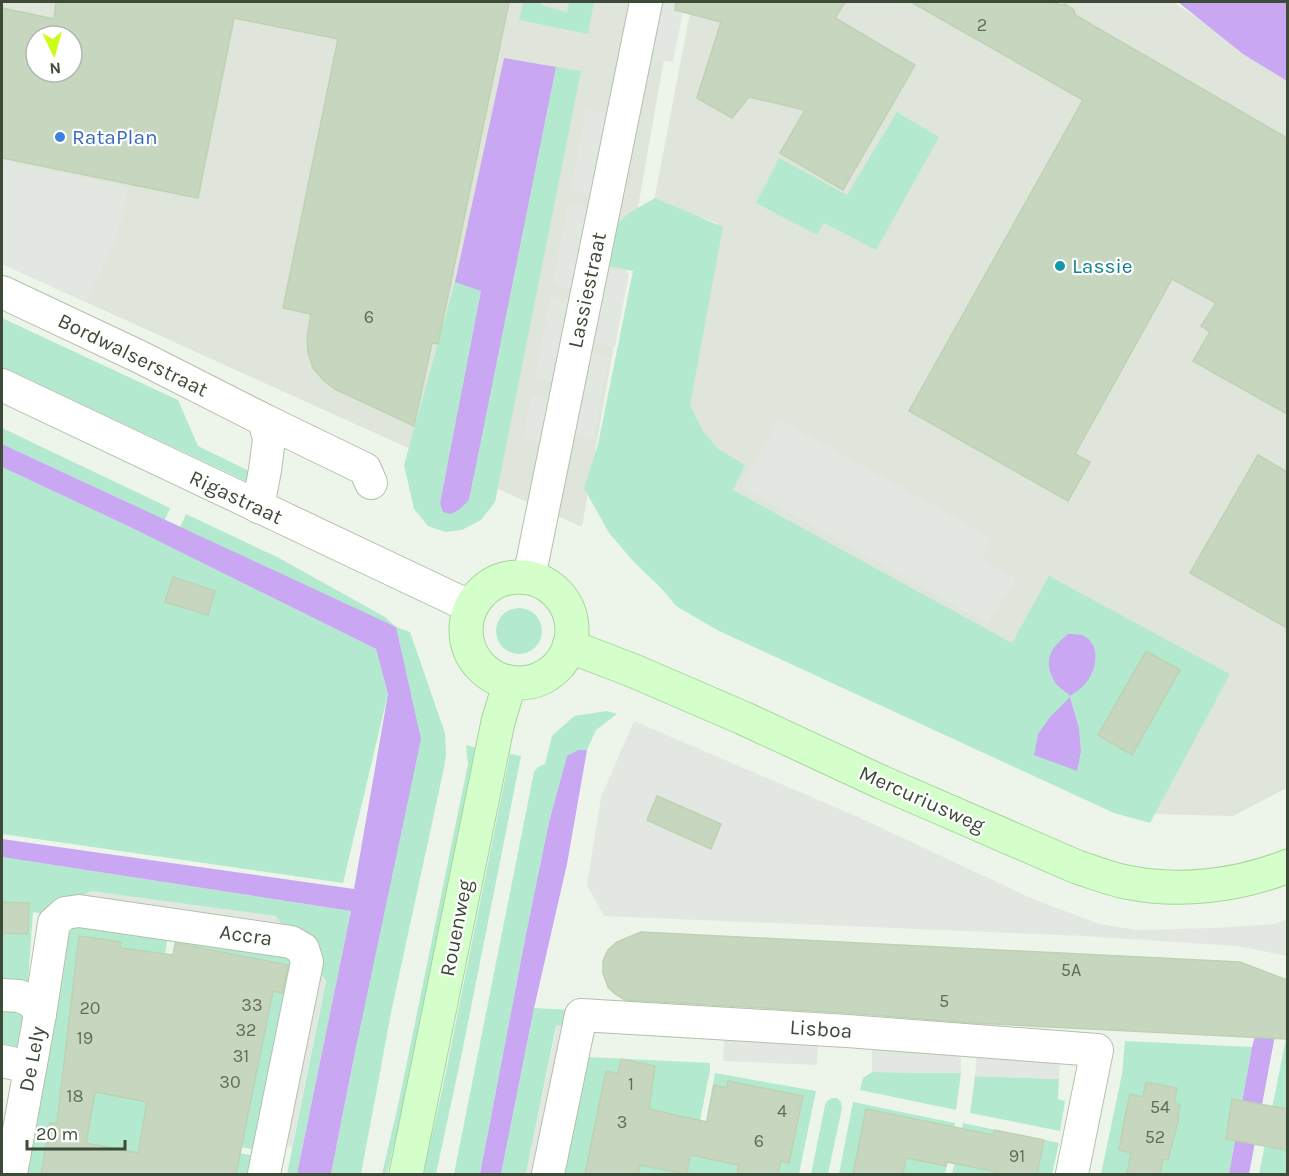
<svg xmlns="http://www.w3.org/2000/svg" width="1289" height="1176" font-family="Karla,sans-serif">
<rect width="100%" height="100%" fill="#edf5ea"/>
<g fill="#dfe5db" fill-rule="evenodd">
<path d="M2,2H674L582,527L2,264ZM36,36H72V72H36Z"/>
<polygon points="692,2 1173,2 1287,78 1287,788 1233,816 1114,813 644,534 717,223 654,201"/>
</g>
<g fill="#b3eacf" fill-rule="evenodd">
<polygon points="523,2 542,2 541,5 567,12 569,2 594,2 588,34 519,20"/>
<polygon points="556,67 581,71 495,502 481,520 462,530 445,532 428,526 414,509 404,465 455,282 481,290 440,503 469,500"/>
<polygon points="897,112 939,137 876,250 824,223 817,235 756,203 779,158 847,195"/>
<path d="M655,198L723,227L690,405L703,431L718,449L745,465L733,490L1012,643L1049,576L1230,674L1150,823L1114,813L717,630L676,606L662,589L633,561L609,533L584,488L598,444L633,271L610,266L616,225L629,213ZM1071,698L1079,728L1081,752L1077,771L1073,769Z"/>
<polygon points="2,318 178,400 198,446 251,472 250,483 2,367"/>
<polygon points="2,428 170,508 165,520 2,444"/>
<polygon points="2,467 132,528 376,649 388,694 343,883 2,834"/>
<polygon points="186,514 279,558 385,617 396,627 410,632 445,733 446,755 444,768 392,1008 361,1174 331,1174 355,1052 396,628 180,527"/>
<circle cx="519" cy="631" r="23"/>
<polygon points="607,711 617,714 596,730 587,750 578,750 567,757 549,822 527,929 480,1174 454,1174 534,772 538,767 545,764 552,736 574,716"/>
<polygon points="466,745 477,748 403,1108 387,1174 382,1174 399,1101 468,764"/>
<polygon points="510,754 521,756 463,1048 436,1174 423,1174 442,1091"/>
<polygon points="2,857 351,911 297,1174 287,1174 326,981 318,970 316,953 78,899 47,915 33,912 28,982 2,981"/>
<polygon points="67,919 168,936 144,1081 152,1083 175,937 292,953 297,959 256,1150 187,1136 186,1143 255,1156 251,1174 135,1174 135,1172 130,1171 129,1174 26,1174"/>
<polygon points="2,1005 21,1014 28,1029 24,1048 2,1044"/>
<polygon points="534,1008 571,1010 568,1027 556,1026 526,1174 501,1174"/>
<polygon points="1287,1033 1287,1174 1259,1174"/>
<polygon points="1125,1041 1252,1047 1229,1174 1101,1174 1122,1074"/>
<polygon points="589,1057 710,1063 710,1070 693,1156 699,1158 715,1073 816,1091 799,1174 564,1174"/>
<polygon points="872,1072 961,1073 956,1110 860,1090 863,1078"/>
<polygon points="975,1076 1059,1079 1058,1099 1065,1101 1060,1131 970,1113"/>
<polygon points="832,1098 837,1098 841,1102 842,1108 828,1174 811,1174 825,1105 827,1101"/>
<polygon points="853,1102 955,1123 945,1174 839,1174"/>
<polygon points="963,1123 1059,1143 1052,1174 952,1174"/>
</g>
<g fill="#e3e7e2">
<polygon points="663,2 685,2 673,62 652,59"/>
<polygon points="586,109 607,114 592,195 571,191"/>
<polygon points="2,160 129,187 116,240 86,301 2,263"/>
<polygon points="568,204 589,208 574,289 553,285"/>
<polygon points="608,269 629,273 615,347 594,343"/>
<polygon points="550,297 571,301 556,382 535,378"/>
<polygon points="588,353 609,357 594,438 573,434"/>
<polygon points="532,395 551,398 542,443 523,439"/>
<polygon points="778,419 993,539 982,560 1016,578 988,624 742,487"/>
<polygon points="634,721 856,816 1031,898 1099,924 1138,930 1213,928 1275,924 1287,919 1287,956 1237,946 1084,936 604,916 587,885 601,797"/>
<polygon points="91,891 276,916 284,928 78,899"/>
<polygon points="318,970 326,981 292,1147 283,1145"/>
<polygon points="557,1025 568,1027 537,1174 526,1174"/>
<polygon points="724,1040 818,1044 817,1065 723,1061"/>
<polygon points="872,1050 961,1052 961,1073 872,1072"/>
<polygon points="977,1054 1060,1057 1059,1079 975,1076"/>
</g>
<g fill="#caa7f2">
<polygon points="1178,2 1287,2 1287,81 1243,54"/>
<polygon points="504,58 556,67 469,500 460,509 451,514 443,512 440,503 481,291 455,282"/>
<polygon points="2,444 396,627 421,739 355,1052 331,1174 297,1174 351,911 2,857 2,839 354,889 388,694 376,649 132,528 2,467"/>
<path d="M1068,634C1072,634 1078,634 1082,635C1102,643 1097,671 1085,684C1081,689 1075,692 1070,696C1065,691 1056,686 1053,679C1043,658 1052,647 1068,634Z"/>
<polygon points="1070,697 1079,728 1081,752 1077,771 1034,755 1038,734 1050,717"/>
<polygon points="578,750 587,750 567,864 534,1008 501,1174 480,1174 527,929 549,822 567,756"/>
<polygon points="1265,999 1279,1014 1249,1174 1229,1174 1252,1047"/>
</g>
<g fill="#c7d7bf" stroke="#bdd2b2" stroke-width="1.5" fill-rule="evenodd">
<path d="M56,2H509L438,344L432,343L414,426L335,389L324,381L313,368L308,352L307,339L311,314L283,308L338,39L234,18L198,198L2,158V8L54,19ZM36,36H72V72H36Z"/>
<polygon points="676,2 845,2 835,18 915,65 843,190 780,153 805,110 749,97 732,118 697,98 721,22 675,10"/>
<polygon points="911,2 1053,2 1060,5 1065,4 1074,10 1075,15 1287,138 1287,414 1193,361 1210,332 1201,326 1216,303 1172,279 1075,454 1090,462 1068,501 909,411 1083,100"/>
<polygon points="1258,455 1287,472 1287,628 1190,573"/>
<polygon points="173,577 215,591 208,615 165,602"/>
<polygon points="1146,651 1180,670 1132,755 1098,735"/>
<polygon points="657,796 721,824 711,849 647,820"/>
<polygon points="2,902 29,903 28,934 2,933"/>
<polygon points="641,932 1240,962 1287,980 1287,1039 973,1023 848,1013 625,1000 615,994 608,987 603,973 603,961 608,950 617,942"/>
<path d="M79,936L121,942L120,948L173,955L176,943L288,965L282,993L273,991L236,1174H41L50,1123H57ZM95,1092L147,1102L138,1153L86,1143Z"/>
<polygon points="621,1059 655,1066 649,1109 707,1122 714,1085 727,1088 728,1081 803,1096 789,1163 781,1161 778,1174 737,1174 739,1165 690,1155 687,1174 640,1165 638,1174 585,1174 606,1071 618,1074"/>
<polygon points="1146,1082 1177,1088 1174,1103 1180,1105 1177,1118 1179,1118 1168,1160 1163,1159 1160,1174 1127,1174 1131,1153 1119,1150 1124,1122 1130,1094 1143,1097"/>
<polygon points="1232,1099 1287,1109 1287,1150 1226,1139"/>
<polygon points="866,1109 993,1135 995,1130 1044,1140 1037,1174 996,1174 997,1172 947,1162 946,1166 906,1158 903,1174 853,1174"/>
</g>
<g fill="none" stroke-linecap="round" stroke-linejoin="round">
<defs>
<g id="street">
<polyline points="2,292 140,357 264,420 269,439 265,470 258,507"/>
<polyline points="2,385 471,607"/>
<polyline points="264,420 365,469 371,483"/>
<polyline points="529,578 646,2"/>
<polyline points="2,995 19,996 32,1001 40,1014"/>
<polyline points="2,1061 30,1067"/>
<polyline points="11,1174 40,1014 54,923 65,913 79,911 291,942 303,949 307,962 264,1174"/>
<polyline points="548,1174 581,1015 847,1031 1097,1050 1072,1174"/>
</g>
<g id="secondary">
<circle cx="519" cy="630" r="53"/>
<path d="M569,646L634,671L743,718L881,782L1077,867C1093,872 1110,879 1126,882C1179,893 1238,886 1288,866"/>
<polyline points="406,1174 498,722 510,682"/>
</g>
</defs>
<use href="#street" stroke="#b2c1ac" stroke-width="34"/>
<use href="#secondary" stroke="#a5d69a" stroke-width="35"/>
<use href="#street" stroke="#fff" stroke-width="32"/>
<use href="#secondary" stroke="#d4ffca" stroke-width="33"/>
</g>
<circle fill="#3f7fe0" stroke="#fff" stroke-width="2" cx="60" cy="137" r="6"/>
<circle fill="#0f9aa8" stroke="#fff" stroke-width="2" cx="1060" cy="266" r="6"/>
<g text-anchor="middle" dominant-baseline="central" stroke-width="4.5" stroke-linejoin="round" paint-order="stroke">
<g font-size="18" fill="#606d5a">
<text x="982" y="25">2</text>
<text x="369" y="317">6</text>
<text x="1071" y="970">5A</text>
<text x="944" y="1001">5</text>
<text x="252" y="1005">33</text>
<text x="90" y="1008">20</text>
<text x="246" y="1030">32</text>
<text x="85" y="1038">19</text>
<text x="241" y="1056">31</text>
<text x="230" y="1082">30</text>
<text x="631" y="1084">1</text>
<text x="75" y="1096">18</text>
<text x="1160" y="1107">54</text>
<text x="782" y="1111">4</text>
<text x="622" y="1122">3</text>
<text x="1155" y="1137">52</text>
<text x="759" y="1141">6</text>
<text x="1017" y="1156">91</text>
</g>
<g font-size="21" fill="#366cbe" stroke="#fff" text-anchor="start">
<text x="72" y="137">RataPlan</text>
</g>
<g font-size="21" fill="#0d838f" stroke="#fff" text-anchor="start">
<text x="1072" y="266">Lassie</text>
</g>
<g font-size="21" fill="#3e4a38" stroke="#fff">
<text transform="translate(587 290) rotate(-78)">Lassiestraat</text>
<text transform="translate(133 355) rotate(26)">Bordwalserstraat</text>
<text transform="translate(236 497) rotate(25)">Rigastraat</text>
<text transform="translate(922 799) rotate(24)">Mercuriusweg</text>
<text transform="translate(456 928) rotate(-79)">Rouenweg</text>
<text transform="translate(246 935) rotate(8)">Accra</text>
<text transform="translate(821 1029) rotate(4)">Lisboa</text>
<text transform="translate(32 1059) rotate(-79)">De Lely</text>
</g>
</g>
<rect width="1289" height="1176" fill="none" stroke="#3e4a38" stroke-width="6"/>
<g transform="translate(54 54) rotate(175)"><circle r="28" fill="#ffffff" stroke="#b2b7af" stroke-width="1.5"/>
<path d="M0-4.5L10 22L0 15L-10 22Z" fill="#cbfd1a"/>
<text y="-9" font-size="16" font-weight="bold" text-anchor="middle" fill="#3e4a38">N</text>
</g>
<path d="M27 1140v9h98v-9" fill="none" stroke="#3e4a38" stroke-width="3"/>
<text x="36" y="1140" font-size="18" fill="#3e4a38" stroke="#ffffff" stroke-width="4.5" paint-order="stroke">20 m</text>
</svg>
